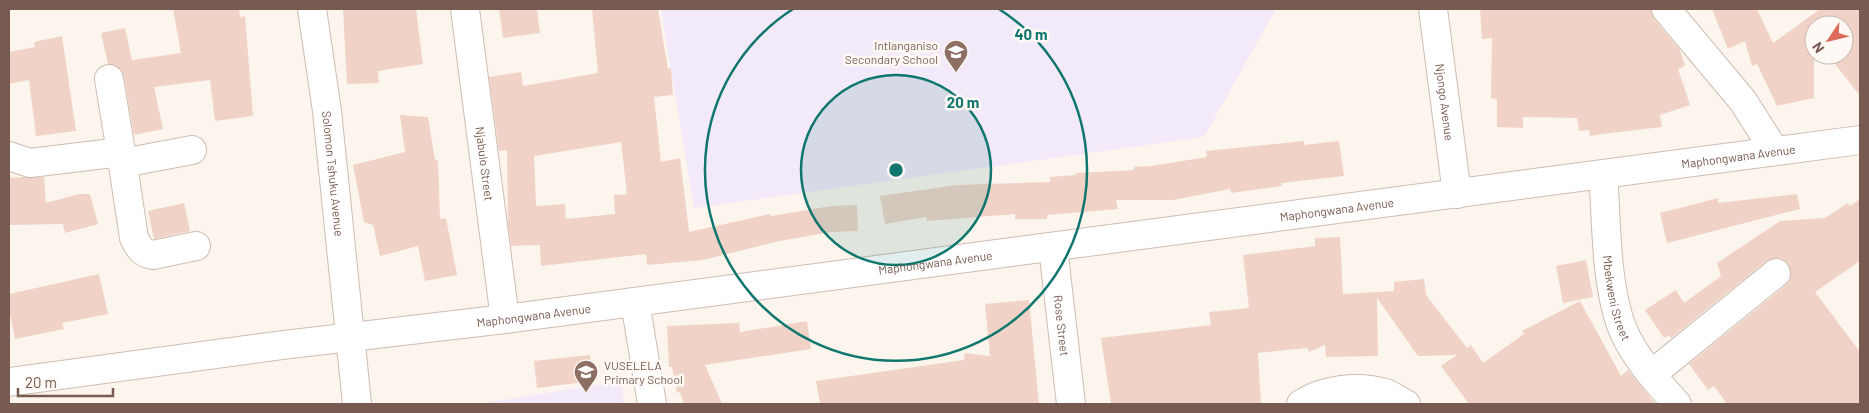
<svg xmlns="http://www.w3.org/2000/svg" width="1869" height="413" font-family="Barlow,sans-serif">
<rect width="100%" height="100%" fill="#fcf5ed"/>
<g fill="#f2e9f9">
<polygon points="661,9 1276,9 1204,137 694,208"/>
<polygon points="621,381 624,404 478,404"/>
</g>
<g fill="#f0d3c6" fill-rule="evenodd">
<polygon points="173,9 239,9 240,17 245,16 253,116 215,121 210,80 154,87 163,129 134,135 124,76 121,69 108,64 101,33 125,28 132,60 181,53"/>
<polygon points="343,9 416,9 423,64 378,71 379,83 347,84"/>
<polygon points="499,9 537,9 540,33 503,38"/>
<path d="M592,9H658L668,69L671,68L673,95L654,97L661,162L680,158L689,232L770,214L771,216L831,206L857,205L858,231L831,232L779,241L703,260L647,265L646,254L541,266L540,245L511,246L508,224L507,150L499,151L489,77L521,72L523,86L598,73ZM621,142L627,194L614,195L615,214L566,219L565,204L536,206L534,156Z"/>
<polygon points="1480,9 1651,9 1654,19 1680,50 1685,66 1678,69 1690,105 1660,115 1662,127 1602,134 1590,136 1589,130 1579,131 1577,118 1523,117 1523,128 1497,127 1497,99 1491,98 1492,38 1482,39"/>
<polygon points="1712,9 1757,9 1773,43 1820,9 1860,9 1860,96 1828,55 1844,55 1844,25 1814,25 1814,98 1777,106 1757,64 1752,66 1745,41 1728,49"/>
<polygon points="62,36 76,131 36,136 29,80 9,84 9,52 35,47 34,42"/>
<polygon points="400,115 428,117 435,160 438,160 440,219 446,218 457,275 425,281 418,246 380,256 373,225 364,222 353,165 405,152"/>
<polygon points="1304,141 1304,145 1339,141 1344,176 1281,183 1282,186 1231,193 1230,189 1173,200 1116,200 1118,209 1047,215 1047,219 1015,219 1015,214 927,221 926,217 885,224 880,196 957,185 1050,182 1050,177 1076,175 1076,173 1134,170 1134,167 1151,166 1207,157 1206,151"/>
<polygon points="23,177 44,177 46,203 79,194 90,194 98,224 65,233 63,224 9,225 9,178"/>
<polygon points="1797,194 1800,209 1667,243 1660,213 1718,198 1718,203"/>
<polygon points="1860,199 1860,261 1815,292 1860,352 1860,404 1727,404 1714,386 1708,390 1689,364 1786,285 1790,279 1791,271 1788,263 1782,259 1774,258 1766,261 1671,338 1669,335 1664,338 1645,310 1676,290 1684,303 1721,276 1717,263 1780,221 1825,218 1848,203 1850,206"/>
<polygon points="184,203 190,231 154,239 148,211"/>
<polygon points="1340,237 1343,294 1394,291 1394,282 1424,279 1426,295 1467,348 1471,345 1483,363 1524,334 1522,331 1580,301 1621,376 1628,370 1655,404 1469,404 1441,366 1457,355 1418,356 1377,298 1378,356 1326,357 1325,345 1309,352 1307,348 1258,353 1261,404 1111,404 1101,338 1211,325 1209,312 1249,308 1243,255 1315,246 1315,238"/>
<polygon points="1586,260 1593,297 1563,303 1556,266"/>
<polygon points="99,274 108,314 62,323 64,329 15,339 9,309 9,294"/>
<polygon points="1029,300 1039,404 820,404 816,381 964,360 965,353 990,356 985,304"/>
<polygon points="807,321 811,349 705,365 722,404 684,404 680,392 677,393 672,367 669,367 667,326 739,323 740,332"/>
<polygon points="590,355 593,381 537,388 534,361"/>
</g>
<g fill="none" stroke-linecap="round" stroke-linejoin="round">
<defs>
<g id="minor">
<path id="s1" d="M312,9L327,111L357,404"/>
<path id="s2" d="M465,9L505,319"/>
<path id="s3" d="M1433,9L1457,194"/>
<polyline points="1666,9 1743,101 1774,150"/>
<polyline points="109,79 121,152"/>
<path d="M9,156L30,163L121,152L134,238C139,248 142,253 153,255L196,246"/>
<polyline points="123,163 192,150"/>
<path id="s4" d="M1603,175C1607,222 1605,273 1619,319C1628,350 1655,380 1677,404"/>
<path id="s5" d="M1053,247L1071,404"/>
<polyline points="635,302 652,404"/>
<polyline points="1652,374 1776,273"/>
<path id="s6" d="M9,382L283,345L505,319L1860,140"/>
<path d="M1301,404C1324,389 1359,385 1385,393C1392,395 1399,401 1406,404"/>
</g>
</defs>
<use href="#minor" stroke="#cebcb2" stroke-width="30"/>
<use href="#minor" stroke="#fff" stroke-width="28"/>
</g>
<circle cx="896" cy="170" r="95" fill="#0f766e" fill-opacity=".12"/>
<g fill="none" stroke="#0f766e" stroke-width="2.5">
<circle cx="896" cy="170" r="95"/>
<path d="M999 9A191 191 0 1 1 793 9"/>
</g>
<defs>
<symbol id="school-pin" viewBox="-11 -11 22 30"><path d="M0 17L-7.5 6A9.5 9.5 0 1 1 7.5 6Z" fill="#8d6e63" stroke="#fef9f4"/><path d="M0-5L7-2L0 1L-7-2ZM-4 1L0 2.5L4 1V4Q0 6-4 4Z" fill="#fff"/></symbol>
</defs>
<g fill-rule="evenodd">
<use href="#school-pin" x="942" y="38" width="28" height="38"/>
<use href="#school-pin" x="572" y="358" width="28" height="38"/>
</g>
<g text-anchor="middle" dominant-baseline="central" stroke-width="5" stroke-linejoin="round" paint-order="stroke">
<g font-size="12" fill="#785e54" stroke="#fef9f4" text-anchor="end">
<text x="938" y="45">Intlanganiso<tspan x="938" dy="14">Secondary School</tspan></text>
<text x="604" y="365" text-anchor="start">VUSELELA<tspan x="604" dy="14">Primary School</tspan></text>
</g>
<g font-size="12" fill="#775a50" stroke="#fef9f4">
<text stroke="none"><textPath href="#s3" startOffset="94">Njongo Avenue</textPath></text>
<text stroke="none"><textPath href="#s6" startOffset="1744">Maphongwana Avenue</textPath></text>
<text stroke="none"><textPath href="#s2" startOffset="156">Njabulo Street</textPath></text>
<text stroke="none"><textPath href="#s1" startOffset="166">Solomon Tshuku Avenue</textPath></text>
<text stroke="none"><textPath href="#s6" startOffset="1339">Maphongwana Avenue</textPath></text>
<text stroke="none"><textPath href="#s6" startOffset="934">Maphongwana Avenue</textPath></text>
<text stroke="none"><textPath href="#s4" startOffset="124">Mbekweni Street</textPath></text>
<text stroke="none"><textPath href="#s6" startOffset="529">Maphongwana Avenue</textPath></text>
<text stroke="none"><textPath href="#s5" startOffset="79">Rose Street</textPath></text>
</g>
</g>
<circle cx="896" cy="170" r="8" fill="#0f766e" stroke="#fef9f4" stroke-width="2.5"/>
<g font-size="15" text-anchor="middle" font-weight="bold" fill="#0f766e" stroke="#fef9f4" stroke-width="5" stroke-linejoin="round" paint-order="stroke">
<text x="1031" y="40">40 m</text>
<text x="963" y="108">20 m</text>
</g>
<rect width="1869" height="413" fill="none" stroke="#775a50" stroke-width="20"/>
<g transform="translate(1829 40) rotate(235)"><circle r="24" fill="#fef9f4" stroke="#c8b9b2"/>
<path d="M0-4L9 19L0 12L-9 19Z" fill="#dc6c5c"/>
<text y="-8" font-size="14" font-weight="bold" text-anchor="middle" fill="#775a50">N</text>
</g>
<path d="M18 388v8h95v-8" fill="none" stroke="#775a50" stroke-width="2.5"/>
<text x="25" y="388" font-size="15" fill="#775a50" stroke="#fef9f4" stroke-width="4" paint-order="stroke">20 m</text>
</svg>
